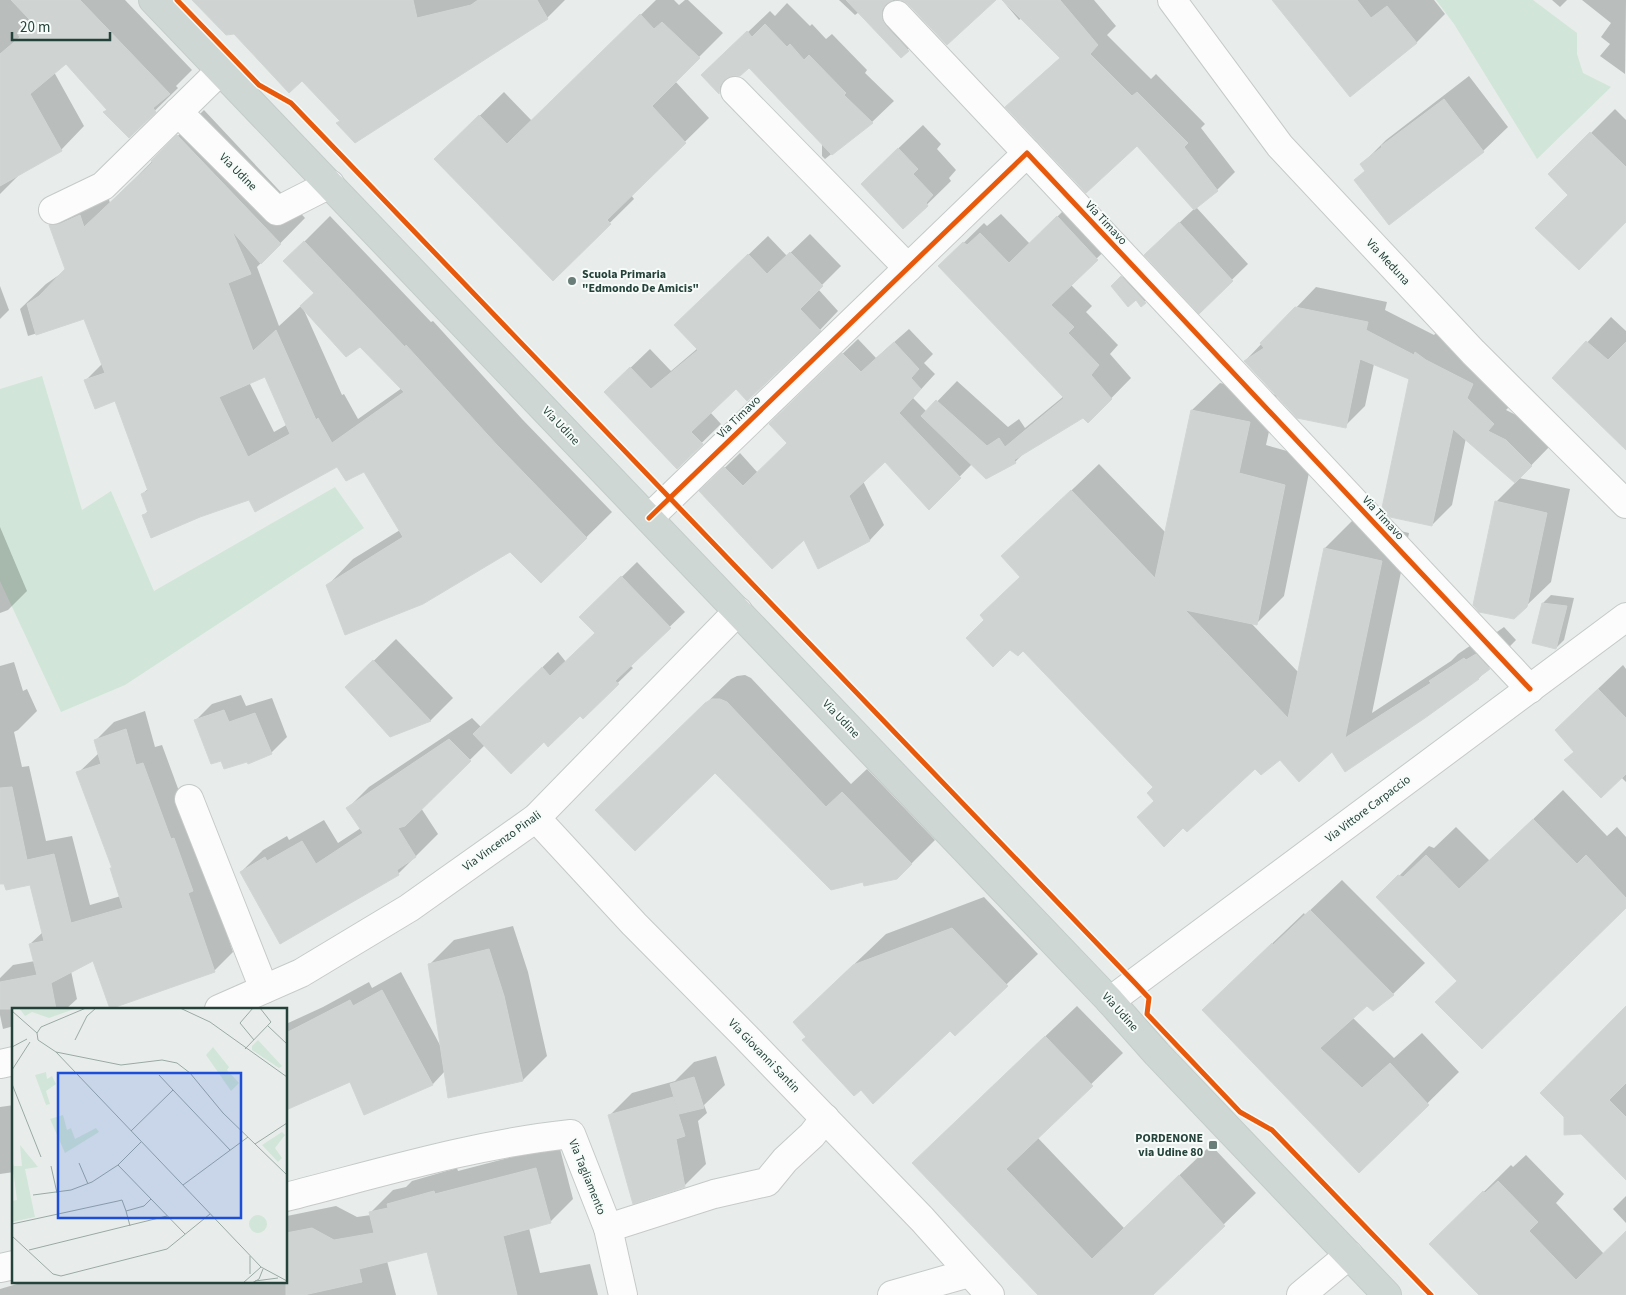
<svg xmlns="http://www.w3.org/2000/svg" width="1626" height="1295" font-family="'Source Sans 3',sans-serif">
<rect width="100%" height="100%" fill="#e8edeb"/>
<g fill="#d1e6d8">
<polygon points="1436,0 1533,0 1577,33 1577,54 1583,73 1611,87 1537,159 1454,24"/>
<polygon points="42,376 82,510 111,491 154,591 335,487 364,528 125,685 61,712 0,581 0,389"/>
</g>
<g fill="#0003" fill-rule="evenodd">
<polygon points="0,0 125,0 192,70 176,86 178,88 129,136 105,112 108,109 66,62 54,72 84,126 61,150 20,174 0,194"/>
<polygon points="194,0 565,0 547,18 355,142 341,120 302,79 234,33"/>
<polygon points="656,0 674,0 679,5 685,0 688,0 723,33 675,81 709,118 631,195 634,199 553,279 460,135 504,92 532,121"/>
<polygon points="839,0 895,0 895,4 921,36 901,56 859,12 855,15"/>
<polygon points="1002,0 1094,0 1116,26 1107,35 1151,79 1156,74 1205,124 1201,128 1235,172 1217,190 1196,207 1248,264 1199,312 1162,239 1194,209 1137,145 1026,89 1061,57 1022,18 1019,20"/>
<polygon points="1273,0 1434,0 1445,14 1417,42 1350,95"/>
<polygon points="1552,0 1567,0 1560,7"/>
<polygon points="1582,0 1626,0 1625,74 1600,56 1610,44 1601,37 1611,23"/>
<polygon points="787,3 810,26 812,24 826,39 832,34 867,70 865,73 894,101 872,122 825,159 822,156 822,143 749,66 737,75 719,92 703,75 770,11 775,16"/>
<polygon points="1469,76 1508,127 1483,151 1389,223 1356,180 1366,170 1362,164 1386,140"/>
<polygon points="1615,109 1626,120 1626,221 1570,195 1550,174"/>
<path d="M204,110L305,218L257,267L279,326L316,292L285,261L330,216L431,322L433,321L522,419L612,512L541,582L510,550L328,585L353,559L400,530L364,470L337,465L250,499L143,516L148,511L142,494L148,489L116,399L85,381L103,363L85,318L28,336L20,309L46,284L66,270L50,225L76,199L106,190L110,203ZM303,308L360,345L402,388L358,419L344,394L342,395ZM266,375L288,424L274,432L249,382Z"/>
<polygon points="923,125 941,144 937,149 956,170 949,178 951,181 904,227 886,160"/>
<polygon points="1077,197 1117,239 1070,284 1092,306 1086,312 1118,345 1110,354 1131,378 1088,422 1083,417 1024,453 1015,462 972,464 929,508 885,461 863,481 884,525 870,540 818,567 804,538 701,491 740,453 758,473 789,443 785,409 858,339 876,358 909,329 933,354 924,363 935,374 913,398 927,412 957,381 1008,427 1019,419 1025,428 1064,396 940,266 984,223 987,226 1001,214 1030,244"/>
<polygon points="810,234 841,266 818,289 838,311 820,330 736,388 710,412 721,424 677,467 625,373 650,349 671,371 698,348 695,306 768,236 787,256"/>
<polygon points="1130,270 1153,294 1141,305 1136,298 1113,286"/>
<polygon points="0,286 9,310 0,319"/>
<polygon points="1316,287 1387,302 1385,310 1434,335 1436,333 1513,403 1506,410 1526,420 1551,445 1519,478 1570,489 1551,582 1526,606 1496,502 1516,482 1466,438 1452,505 1432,525 1410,379 1374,364 1365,406 1345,426 1245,361"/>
<polygon points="1611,317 1626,331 1626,448 1554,378"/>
<polygon points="1220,383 1277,395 1266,445 1312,458 1284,596 1256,624 1251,623 1299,673 1325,548 1353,520 1409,533 1372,713 1451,661 1458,654 1492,631 1494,634 1504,627 1516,640 1479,678 1424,717 1332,750 1280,759 1155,800 1154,787 1023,650 985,620 981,615 1021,576 1003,556 1099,464 1166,533 1192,410"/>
<polygon points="0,527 27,591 8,610 0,613"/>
<polygon points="637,562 685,612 630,665 633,668 583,717 580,714 545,741 485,745 421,808 438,834 398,874 241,872 263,850 287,836 289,840 324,820 338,843 361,828 347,809 369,787 472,718 481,727 558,652 566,662 596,633 581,617"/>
<polygon points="1551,595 1574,598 1564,640 1556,648 1543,603"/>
<polygon points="396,639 453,698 431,720 391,736 346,688"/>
<polygon points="14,662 23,691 27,689 37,711 18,730 14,732 22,767 29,766 46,841 72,836 90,905 121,896 113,867 78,773 99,753 95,741 114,722 145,711 155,747 162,745 190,821 207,875 233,952 214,971 94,959 71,971 77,999 66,1009 14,1009 14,1026 3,1029 0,1015 0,978 13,965 35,961 30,944 43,932 31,884 0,883 0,666"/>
<polygon points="1623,665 1626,669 1626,782 1621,777 1565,760 1575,751 1580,706"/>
<polygon points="745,675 751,678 851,784 867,769 935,840 911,864 864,880 715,771 621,786 731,679 737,676"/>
<polygon points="241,695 246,706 272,698 287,737 271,753 222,759 196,720 212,704"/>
<polygon points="1563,790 1607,836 1617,827 1626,837 1626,906 1458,981 1378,897 1429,846 1434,848 1456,827 1490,861"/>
<polygon points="1342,880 1425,963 1393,994 1373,1009 1367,1004 1352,1017 1394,1058 1422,1033 1459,1072 1359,1171 1235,979 1304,913 1305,915"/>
<polygon points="984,897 1038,954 955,1034 950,1029 808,1037 826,991 886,934"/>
<polygon points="513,926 528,972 547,1056 523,1080 445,1071 433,1084 365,1113 350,1081 286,1096 286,1024 323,1007 369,982 372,988 401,972 441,1047 430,964 454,940"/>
<polygon points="1077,1006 1123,1053 1037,1137 1124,1228 1211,1145 1256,1193 1151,1295 1040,1295 945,1132"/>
<polygon points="1626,1008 1626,1178 1582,1132"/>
<polygon points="716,1056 725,1085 704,1105 707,1113 698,1121 706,1164 684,1186 610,1115 632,1093 675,1081 694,1062"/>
<polygon points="14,1105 14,1172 0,1174 0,1107"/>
<polygon points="559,1145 573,1199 550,1222 529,1228 540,1273 590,1264 598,1295 439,1295 428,1251 387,1261 396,1295 0,1295 0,1289 27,1281 286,1281 287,1216 336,1206 357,1217 371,1215 370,1213 393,1190 406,1187 412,1181 457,1168 458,1171"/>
<polygon points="1526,1155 1564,1194 1556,1203 1604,1254 1626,1232 1626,1295 1497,1295 1431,1244 1511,1165 1513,1167"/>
<polygon points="1626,1196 1626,1223 1613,1209"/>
</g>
<g fill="#cfd4d2" stroke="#d1d6d4" fill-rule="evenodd">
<polygon points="11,0 80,0 170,94 153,108 156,112 129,138 103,112 107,110 66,64 30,94 62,151 0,186 0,54 20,37 17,33 30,20"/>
<polygon points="192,0 413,0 417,18 471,5 478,0 537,0 548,19 355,143 336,123 340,121 302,81 289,93 234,34 226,35"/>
<polygon points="846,0 893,0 886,4 882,10 882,19 886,26 909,51 901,58"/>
<polygon points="901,0 996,0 947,45 908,4"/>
<polygon points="1002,0 1060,0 1098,45 1090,54 1132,96 1137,92 1188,143 1184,147 1218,191 1194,210 1137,146 1086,193 1005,107 1060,58"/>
<polygon points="1272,0 1357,0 1371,18 1387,6 1417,43 1350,97"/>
<polygon points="640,14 654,29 662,22 700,58 652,106 686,143 607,220 611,224 553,281 434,159 479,115 507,144"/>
<polygon points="765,24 787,47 790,44 804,60 809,55 846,93 844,95 873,123 832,155 749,68 740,76 732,76 724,80 720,86 719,94 701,75 747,31 752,37"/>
<polygon points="1444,99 1484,152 1389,225 1354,180 1365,171 1360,164 1382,147 1381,146"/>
<polygon points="1590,132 1626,167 1626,222 1579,270 1535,228 1568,195 1548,174"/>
<path d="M177,135L281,244L261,264L232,231L251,274L228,283L253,351L276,330L316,420L318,418L332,443L404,392L360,347L346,357L300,306L314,293L283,261L304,241L405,347L406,345L497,445L587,538L541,583L510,552L423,604L345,635L326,585L403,537L364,472L346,481L337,467L255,512L249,500L200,517L151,538L142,515L148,513L141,494L148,491L115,401L95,409L84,380L105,373L84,319L36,335L27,304L39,296L65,269L49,225L60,224L80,215L84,227L153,162L151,161ZM265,377L290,434L248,457L219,397Z"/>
<polygon points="898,148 918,169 913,174 933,195 926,203 928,206 903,229 861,184"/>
<polygon points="1057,216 1098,260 1051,305 1074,327 1068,333 1099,365 1091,375 1112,399 1088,423 1083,418 1014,460 1016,463 986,479 921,416 936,400 987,446 999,438 1005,447 1064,398 938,266 963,242 967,245 980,233 1009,263"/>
<polygon points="1179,222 1233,281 1199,314 1144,255"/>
<polygon points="790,252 823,286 800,309 821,331 747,401 736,389 691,432 703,444 677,469 604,392 630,367 651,389 698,350 674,325 748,254 767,274"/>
<polygon points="1121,276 1146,303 1141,307 1136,300 1128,307 1111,286"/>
<polygon points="1295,307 1368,322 1366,330 1414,355 1415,352 1426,360 1473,384 1467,398 1494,424 1488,431 1506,440 1532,466 1515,483 1453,429 1432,526 1390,517 1382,508 1409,379 1360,359 1346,428 1297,418 1244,361 1264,348 1260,343"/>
<polygon points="1586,341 1608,360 1626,342 1626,450 1552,378"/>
<polygon points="894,342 919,369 911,378 921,389 899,413 961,478 929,510 885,462 849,496 870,541 818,569 804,540 772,569 699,491 724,467 743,486 787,443 769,424 842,353 861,372"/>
<polygon points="1191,410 1250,422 1239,473 1285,485 1257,625 1185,610 1288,718 1324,548 1382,561 1345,738 1431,683 1429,681 1464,658 1466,660 1476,654 1490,669 1478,678 1479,679 1425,718 1345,772 1332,752 1299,782 1280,760 1261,775 1255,769 1187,832 1183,828 1164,847 1137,817 1154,801 1147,793 1153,787 1023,651 1018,656 1010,650 993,667 966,638 984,620 980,615 1020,577 1001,556 1071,490 1155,578"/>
<polygon points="1495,501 1547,513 1527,607 1514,619 1479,612 1473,605"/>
<polygon points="621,576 671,628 615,681 619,684 583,719 580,716 548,747 544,742 511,774 473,734 542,667 550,676 595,633 579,617"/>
<polygon points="1542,603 1567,606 1556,649 1532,643"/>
<polygon points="373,660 431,721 390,737 345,687"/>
<polygon points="1598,689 1626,718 1626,774 1601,798 1564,760 1574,752 1555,730"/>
<polygon points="712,699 720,699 727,702 826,807 842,792 912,864 897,879 864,886 863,882 831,890 715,773 635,851 595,810 705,703"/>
<polygon points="224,710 229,722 255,713 272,754 248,764 247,762 224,769 221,761 211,764 194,720"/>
<polygon points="126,729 136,765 143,763 171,839 174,838 193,891 188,893 215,972 110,1009 93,961 51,983 56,1009 0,1009 0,982 37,975 29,944 44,941 30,885 6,890 4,884 0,884 0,788 12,787 27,860 54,854 71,923 123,908 110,868 112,868 76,772 101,764 94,740"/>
<polygon points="449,739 471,761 405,826 398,828 416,857 397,870 399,875 280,944 240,872 265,857 267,861 302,841 316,864 363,833 346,808"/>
<polygon points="1533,819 1577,864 1586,855 1626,898 1626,908 1482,1049 1435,1002 1457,981 1376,897 1398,875 1403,877 1426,855 1459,889"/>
<polygon points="1310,910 1394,995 1373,1011 1367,1006 1320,1048 1362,1088 1390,1063 1429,1105 1359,1173 1202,1010 1272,943 1273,945"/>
<polygon points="952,928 1008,986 955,1036 950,1031 873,1104 861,1090 854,1096 802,1040 806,1037 793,1022 853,965"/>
<polygon points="489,949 504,996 523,1081 448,1098 428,964"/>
<polygon points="382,990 433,1085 364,1115 350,1082 286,1110 286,1033 350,1000 353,1006"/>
<polygon points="1626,1006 1626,1083 1609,1100 1626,1117 1626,1180 1581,1134 1564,1135 1564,1117 1540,1093"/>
<polygon points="1045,1036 1093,1086 1006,1169 1092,1259 1179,1175 1225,1226 1153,1295 1038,1295 912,1163"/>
<polygon points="694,1077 704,1108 679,1114 670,1084"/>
<polygon points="673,1097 685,1136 676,1139 685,1187 633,1204 608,1115"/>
<polygon points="536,1168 551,1223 503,1236 517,1295 438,1295 427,1252 359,1269 362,1282 304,1295 286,1295 286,1233 312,1228 334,1240 374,1233 369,1212 388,1208 387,1204 434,1191 435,1194"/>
<polygon points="1498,1181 1538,1222 1529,1231 1576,1280 1626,1231 1626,1295 1479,1295 1429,1244 1483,1191 1485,1193"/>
</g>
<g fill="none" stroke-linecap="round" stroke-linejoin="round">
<defs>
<g id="minor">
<polyline points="1172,0 1280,146 1473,352 1626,504"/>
<polyline points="897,15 1027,153"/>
<polyline points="735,91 908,268"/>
<polyline points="178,112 277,211 330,184"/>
<polyline points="53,210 103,186 221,70"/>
<polyline points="649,518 1027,153 1530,689"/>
<polyline points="189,799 264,989"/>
<polyline points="536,818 634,924 744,1035 922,1219 990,1295"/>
<polyline points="1110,1001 1626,617"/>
<polyline points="219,1009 301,973 409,908 536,818 738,611"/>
<polyline points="0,1064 14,1061"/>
<path d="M286,1197C380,1173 475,1144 571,1134L608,1228L714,1194L767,1182L785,1160L812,1135L825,1118"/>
<polyline points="608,1228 623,1295"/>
<polyline points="0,1268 14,1265"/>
<polyline points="892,1295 969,1273"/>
<polyline points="1301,1295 1349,1255"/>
</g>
<polyline id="major" points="153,0 1110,1001 1157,1054 1387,1295"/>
</defs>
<use href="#minor" stroke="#c5cac8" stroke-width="30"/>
<use href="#major" stroke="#c3ccc9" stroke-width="30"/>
<use href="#minor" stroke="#fcfcfc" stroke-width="28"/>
<use href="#major" stroke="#cfd7d5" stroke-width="28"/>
<defs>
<g id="cycleway">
<polyline points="177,0 259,85 291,103 1135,983 1149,998 1147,1014 1240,1112 1272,1130 1431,1295"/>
<polyline points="649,518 1027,153 1530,689"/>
</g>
</defs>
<use href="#cycleway" stroke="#f7fbf9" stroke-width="8"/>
<use href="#cycleway" stroke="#e8590c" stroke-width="5"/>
</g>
<g fill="#697e78" stroke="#f7fbf9" stroke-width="2">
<circle cx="572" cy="281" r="5"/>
<rect x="1208" y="1140" width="10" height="10" rx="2.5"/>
</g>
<g text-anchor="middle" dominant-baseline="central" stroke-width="4" stroke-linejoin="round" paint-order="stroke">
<g font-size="12" fill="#24423a" stroke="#f7fbf9">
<text transform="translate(238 172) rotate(45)">Via Udine</text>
<text transform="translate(1106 223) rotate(47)">Via Timavo</text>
<text transform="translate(1388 262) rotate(47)">Via Meduna</text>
<text transform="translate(739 417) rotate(-44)">Via Timavo</text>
<text transform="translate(561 426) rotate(46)">Via Udine</text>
<text transform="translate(1383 518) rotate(47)">Via Timavo</text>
<text transform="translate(841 719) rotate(46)">Via Udine</text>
<text transform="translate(1368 809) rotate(-37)">Via Vittore Carpaccio</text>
<text transform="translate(502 841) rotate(-36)">Via Vincenzo Pinali</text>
<text transform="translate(1120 1012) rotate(48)">Via Udine</text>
<text transform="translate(764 1056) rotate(46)">Via Giovanni Santin</text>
<text transform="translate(587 1177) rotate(68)">Via Tagliamento</text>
</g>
<g font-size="12" font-weight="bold" fill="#24423a" stroke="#f7fbf9" text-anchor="start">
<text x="582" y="274">Scuola Primaria<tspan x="582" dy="14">"Edmondo De Amicis"</tspan></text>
<text x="1203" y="1138" text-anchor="end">PORDENONE<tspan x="1203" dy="14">via Udine 80</tspan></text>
</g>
</g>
<g transform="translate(12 1008)">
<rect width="275" height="275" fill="#e8edeb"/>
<path d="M7,0H65L37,10L20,4L13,8ZM246,32L270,58L267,60L240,42V38ZM201,39L217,59L215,62L227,75L219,83L194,47ZM34,64L35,71L40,68L44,76L34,83L38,96L34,97L23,67ZM51,107L55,122L59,120L63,131L84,120L87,124L53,145L38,111ZM270,124L273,127L263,140L270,150L266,154L250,137ZM8,137L26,159L13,161L23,209L0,214V193L5,192L0,153L2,158H10ZM237 216a9 9 0 1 1 18 0a9 9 0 1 1-18 0Z" fill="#d1e6d8"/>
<path fill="none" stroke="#9aa9a4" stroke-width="1" d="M168,0L198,14L275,69M241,0L228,15L242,32M0,3L25,25L26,32M256,18L275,36M25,25L29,19L74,0M26,32L44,44L249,259L275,273M63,32L75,8L84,0M0,39L15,31M233,41L259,14L248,0M44,44L109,57L150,52L165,55L178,65L211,105L275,167M0,62L18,34M147,67L161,82M0,76L29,149M119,123L161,82L218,142M243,136L275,115M67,155L76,176M106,157L173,226M39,158L45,185M171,177L236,129M21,187L59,182L80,174L106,157L129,134M114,203L118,218M0,216L106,193L110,192L114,203L132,198L139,191M0,228L41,266L49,268L155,241L198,206M17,242L155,208M238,248V266M243,273L266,270M231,275L249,259M240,275L247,271L251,261"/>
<path fill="#1d4ed8" fill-opacity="0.15" stroke="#1d4ed8" stroke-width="2.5" d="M46,65H229V210H46Z"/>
<rect width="275" height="275" fill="none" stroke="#24423a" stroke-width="2.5"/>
</g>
<path d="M12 32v8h98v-8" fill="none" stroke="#24423a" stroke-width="2.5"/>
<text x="20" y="32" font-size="15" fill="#24423a" stroke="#f7fbf9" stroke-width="4" paint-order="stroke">20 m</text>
</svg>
